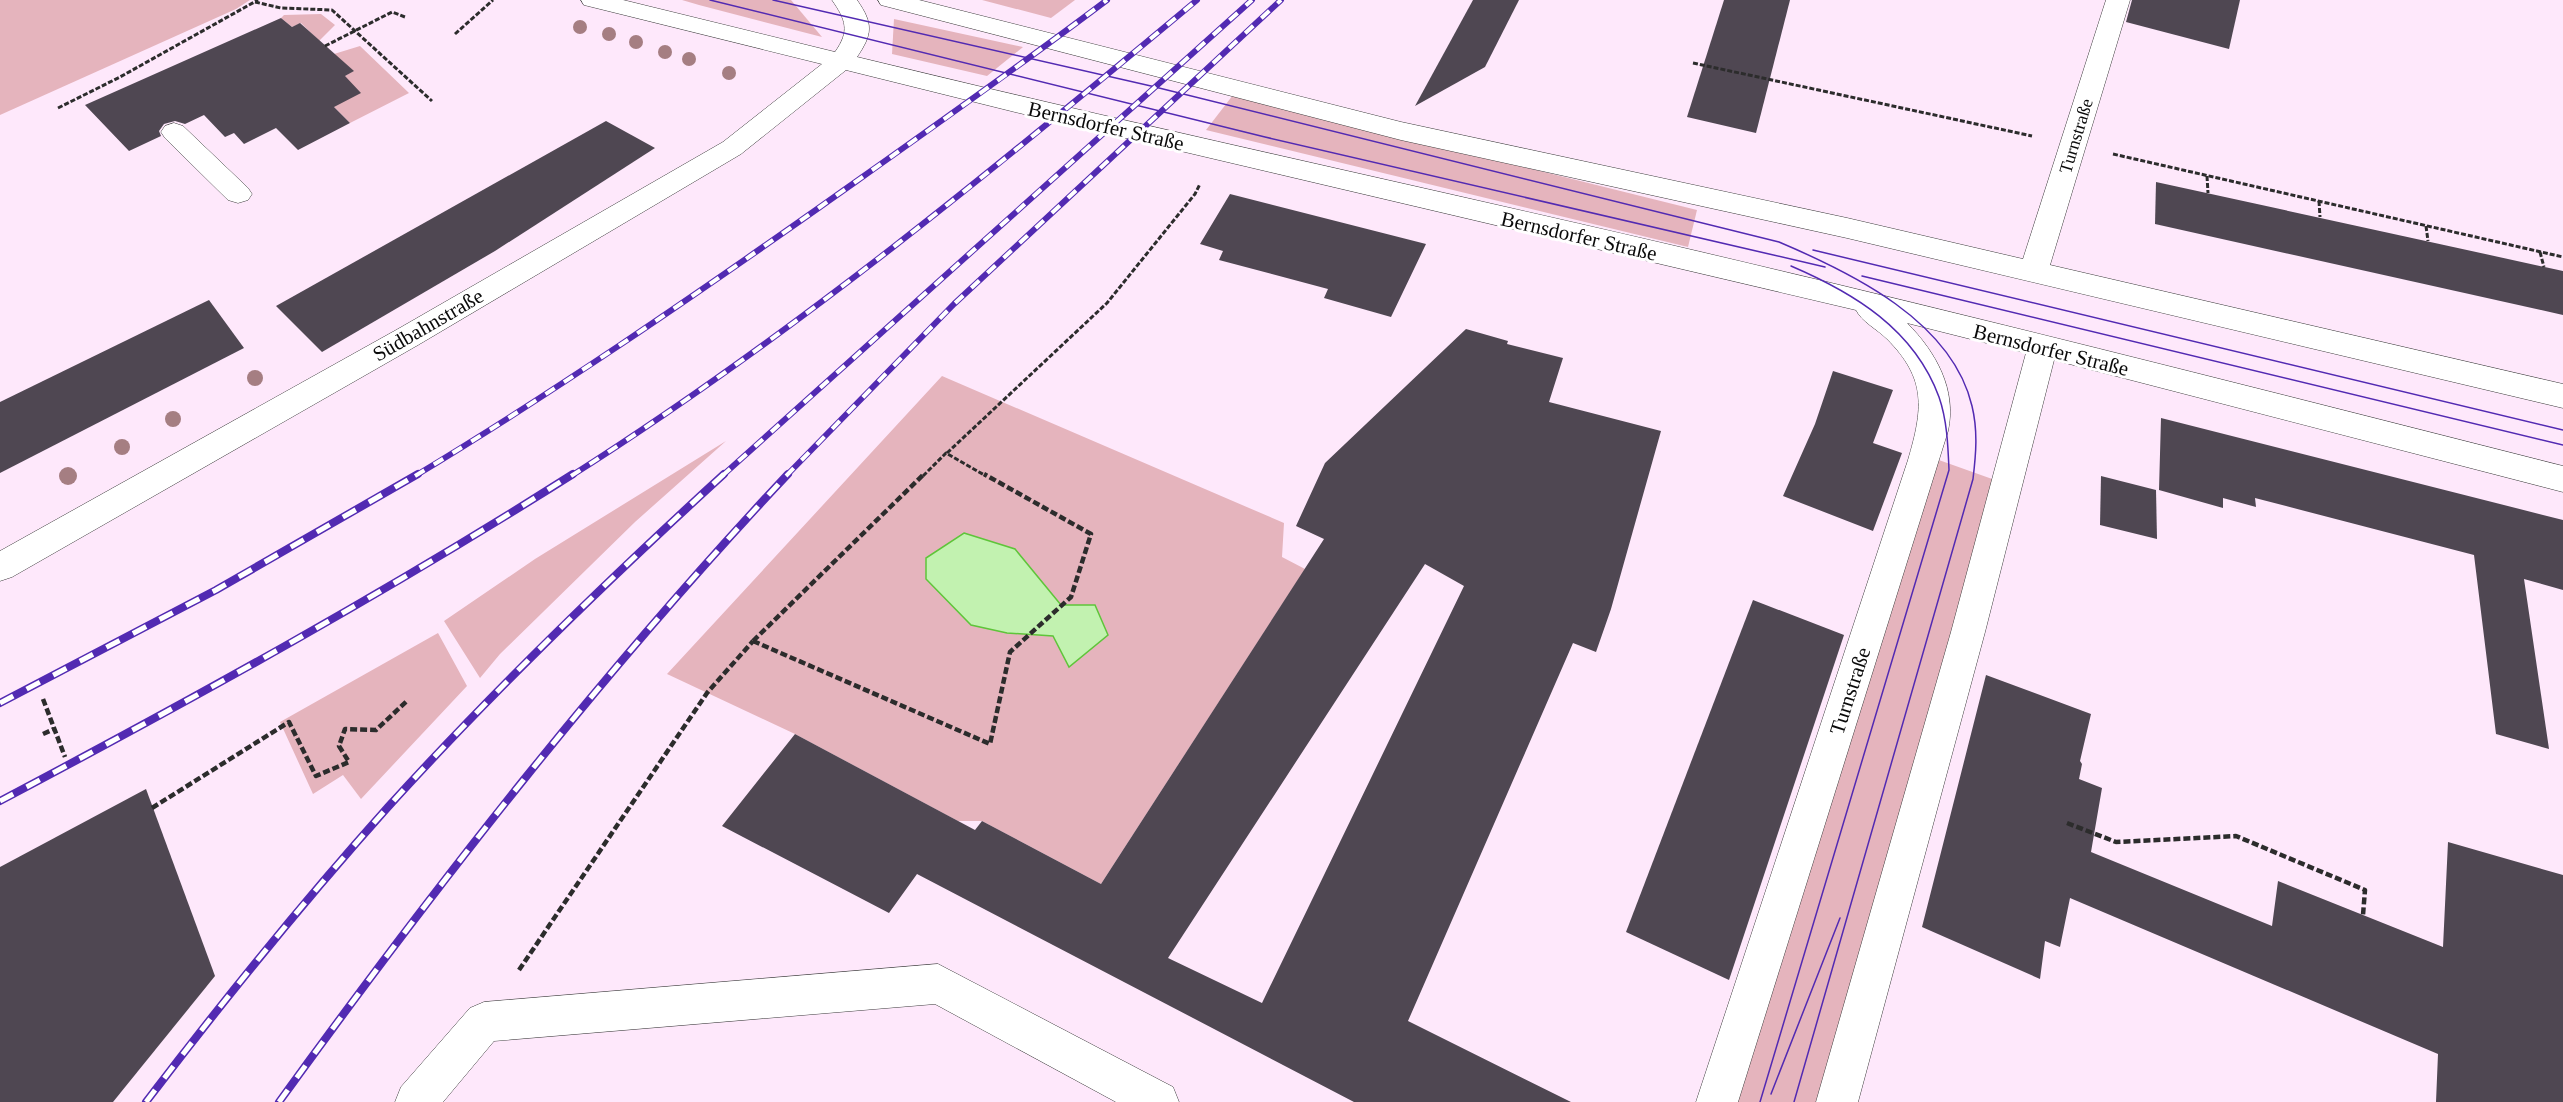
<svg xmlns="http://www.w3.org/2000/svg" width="2563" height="1102" font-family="'Times New Roman',serif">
<rect width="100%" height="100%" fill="#fee8fb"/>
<g fill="#e5b4bd">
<polygon points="0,0 250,0 236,9 0,115"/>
<polygon points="682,0 791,0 822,37 699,5"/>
<polygon points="982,0 1075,0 1051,18"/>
<polygon points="321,14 335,25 319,41 301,23 292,27 281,18 284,15"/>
<polygon points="894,19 1023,47 987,76 892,54"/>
<polygon points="360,46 409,93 350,123 334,107 345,76 353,71 334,54"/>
<polygon points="1233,95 1697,210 1688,247 1206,130"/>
<polygon points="942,376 1284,523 1282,557 1305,569 1101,884 982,821 958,821 795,734 667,674"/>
<polygon points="726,441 635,522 500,654 480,678 444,621 535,559"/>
<polygon points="1936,459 1995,480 1819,1102 1736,1102"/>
<polygon points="438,633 467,686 361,799 343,775 313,794 280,722"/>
</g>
<polygon fill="#c2f2b0" stroke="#5ec53a" stroke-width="1.5" points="964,533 1015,549 1061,605 1095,605 1108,635 1069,667 1053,636 1007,633 971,625 926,579 926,558"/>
<g fill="#4f4752" fill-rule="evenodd">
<polygon points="1473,0 1519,0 1485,67 1415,106"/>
<polygon points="1724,0 1790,0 1756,133 1687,117"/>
<polygon points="2132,0 2240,0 2229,49 2126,22"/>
<polygon points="281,18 292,27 300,23 354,71 345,76 361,93 334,107 350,123 298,150 276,128 244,144 234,133 225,137 204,115 185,124 175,121 164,124 159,131 161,136 129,151 85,105"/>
<polygon points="606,121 655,148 495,251 322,352 276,306"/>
<polygon points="2156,182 2563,271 2563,315 2155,224"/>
<polygon points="1230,194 1426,244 1391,317 1324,298 1328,289 1219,260 1223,251 1200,244"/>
<polygon points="209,300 244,348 0,473 0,402"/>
<path d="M1466,329L1508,341L1507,344L1563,358L1549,402L1661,431L1611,609L1596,652L1573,643L1408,1021L1571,1102H1354L917,874L889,913L722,826L795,734L975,830L982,821L1101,884L1324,539L1296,526L1325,463ZM1425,564L1464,586L1262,1003L1168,958Z"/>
<polygon points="1833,371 1893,390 1873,443 1902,453 1873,531 1783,496 1815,424"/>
<polygon points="2161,418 2563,520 2563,590 2524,579 2549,749 2496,734 2474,555 2255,498 2256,507 2223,498 2223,508 2159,490"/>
<polygon points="2101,476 2156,490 2157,539 2100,525"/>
<polygon points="1753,600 1844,635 1729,980 1626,932"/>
<polygon points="1986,675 2091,714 2080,761 2082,764 2079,779 2102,788 2091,852 2272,926 2278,881 2443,947 2448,842 2563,875 2563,1102 2436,1102 2438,1054 2070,898 2060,947 2045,941 2040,979 1922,927"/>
<polygon points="146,789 215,976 113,1102 0,1102 0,867"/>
</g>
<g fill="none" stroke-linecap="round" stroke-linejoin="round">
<defs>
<g id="minor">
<path d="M581,0H623L835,52C850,31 846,20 832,0H857C874,24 872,35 857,57C1177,135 1499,203 1819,280C2068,340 2315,403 2563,466V492L2054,360L1985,632L1858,1102H1816L1951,632L2026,353L1907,323C1936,352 1957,390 1948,431L1738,1102H1696L1908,460C1923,409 1927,379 1887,339C1877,329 1862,322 1856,310L1015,112L846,70L741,154L418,345L12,577L0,581V551L398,329L723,142L822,64L584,5Z"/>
<polygon points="878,0 919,0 1401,122 1847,218 2023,259 2106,0 2130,0 2050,265 2563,384 2563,408 1847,238 1401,140 881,5"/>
<polygon points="174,123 183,126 248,188 252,194 248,200 238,203 228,200 165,138 161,132 165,126"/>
<polygon points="938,964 1173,1087 1179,1102 1116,1102 935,1004 494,1041 443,1102 395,1102 401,1087 470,1008 484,1002"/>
</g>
</defs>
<use href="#minor" stroke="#3d3d3d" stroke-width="1"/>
<g stroke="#2c2c2c" stroke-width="3" stroke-dasharray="5 2" stroke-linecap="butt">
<polyline points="255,2 281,8 332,10 432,101"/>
<polyline points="455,34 493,0"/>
<polyline points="325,46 392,12 405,17"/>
<polyline points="1693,63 2032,136"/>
<polyline points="58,108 120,77 258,0"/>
<polyline points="2113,154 2563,257"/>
<polyline points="2207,176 2208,193"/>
<polyline points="2319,201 2320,217"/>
<polyline points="2426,226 2428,241"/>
<polyline points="2540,252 2544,267"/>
<polyline points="947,453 1107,303 1195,194 1200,184"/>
<polyline points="923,476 946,453 986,476"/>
</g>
<g stroke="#2c2c2c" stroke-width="4.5" stroke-dasharray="7 3" stroke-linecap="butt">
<polyline points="753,641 990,744 1010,652 1071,597 1091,534 984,474"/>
<polyline points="753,641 924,474"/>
<polyline points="43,699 65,757"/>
<polyline points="43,734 54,729"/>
<polyline points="152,808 289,722 316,776 349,762 339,746 345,729 376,730 408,700"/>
<polyline points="2067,823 2116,842 2236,836 2365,890 2363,915"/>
<polyline points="519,970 707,693 753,641"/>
</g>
<use href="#minor" fill="#fff" fill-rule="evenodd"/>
<g stroke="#522ab2" stroke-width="1.5">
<polyline points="710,0 1265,137 1825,267"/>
<path d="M773,0L1151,86L1779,242C1852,273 1952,321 1972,406C1978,431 1976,454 1973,479L1794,1102"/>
<polyline points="1813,250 2563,430"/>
<polyline points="1862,276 2563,445"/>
<polyline points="1771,1094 1840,918"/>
<path d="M1760,1102L1949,470C1948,445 1947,420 1939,397C1914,329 1854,293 1791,266"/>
</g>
<defs>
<g id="rail-far1">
<path d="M415,476C554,392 688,300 820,207C916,139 1013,71 1107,0"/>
<path d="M571,476C793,335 996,168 1197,0"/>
<polyline points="722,476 1252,0"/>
<polyline points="786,476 954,304 1281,0"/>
</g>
<g id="rail">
<polyline points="0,703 216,590 418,474"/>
<path d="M0,801C195,698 387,592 573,474"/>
<path d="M146,1102C223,1001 303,902 388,807C494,690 608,580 724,474"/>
<path d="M279,1102C437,884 603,671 788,474"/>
</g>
</defs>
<use href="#rail-far1" stroke="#522ab2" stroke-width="6"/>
<use href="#rail" stroke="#522ab2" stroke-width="8"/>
<use href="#rail-far1" stroke="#fff" stroke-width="4" stroke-dasharray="11" stroke-linecap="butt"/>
<use href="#rail" stroke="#fff" stroke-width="5" stroke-dasharray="15" stroke-linecap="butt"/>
</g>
<g fill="#a57e82">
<circle cx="580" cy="27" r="7"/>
<circle cx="609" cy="34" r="7"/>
<circle cx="636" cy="42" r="7"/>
<circle cx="665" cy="52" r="7"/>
<circle cx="689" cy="59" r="7"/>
<circle cx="729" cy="73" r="7"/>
<circle cx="255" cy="378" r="8"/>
<circle cx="173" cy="419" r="8"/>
<circle cx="122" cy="447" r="8"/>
<circle cx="68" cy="476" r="9"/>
</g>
<g text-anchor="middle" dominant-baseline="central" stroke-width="6" stroke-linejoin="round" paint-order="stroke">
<g font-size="18" fill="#0a0a0a" stroke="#fff">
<text transform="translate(2076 136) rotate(-73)">Turnstraße</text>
</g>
<g font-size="21" fill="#0a0a0a" stroke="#fff">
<text transform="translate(1106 126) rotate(13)">Bernsdorfer Straße</text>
<text transform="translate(1579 236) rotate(13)">Bernsdorfer Straße</text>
<text transform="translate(428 325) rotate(-30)">Südbahnstraße</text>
<text transform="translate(2051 350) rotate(14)">Bernsdorfer Straße</text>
<text transform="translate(1850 691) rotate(-72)">Turnstraße</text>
</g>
</g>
</svg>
